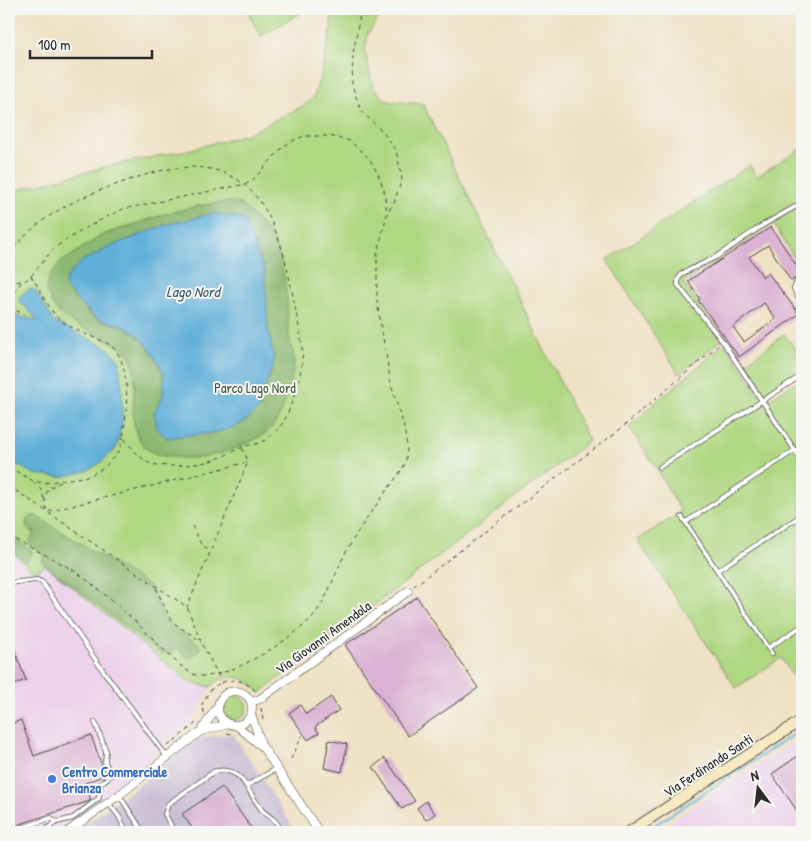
<svg xmlns="http://www.w3.org/2000/svg" width="811" height="841" font-family="'Patrick Hand',sans-serif">
<rect width="100%" height="100%" fill="#f6f6f2"/>
<filter id="ink" filterUnits="userSpaceOnUse"><feTurbulence type="fractalNoise" baseFrequency=".02" numOctaves="2"/><feDisplacementMap in="SourceGraphic" scale="10" xChannelSelector="R" yChannelSelector="G"/><feConvolveMatrix kernelMatrix="1 2 1 2 8 2 1 2 1" color-interpolation-filters="sRGB"/></filter>
<filter id="wash" filterUnits="userSpaceOnUse"><feTurbulence type="fractalNoise" baseFrequency=".0096" numOctaves="4" result="noise"/><feDisplacementMap in="SourceGraphic" scale="20" xChannelSelector="R" yChannelSelector="G"/><feGaussianBlur stdDeviation="1.12" result="paint"/><feColorMatrix in="noise" values="0 0 0 0 0 0 0 0 0 0 0 0 0 0 0 0 0 1.4 0 .05"/><feComposite in="paint" operator="in"/></filter>
<g filter="url(#wash)">
<rect width="100%" height="100%" fill="#efe1c3"/>
<g fill="#ecd1ea">
<polygon points="9,550 35,573 45,565 189,682 211,687 192,721 109,798 60,832 9,832"/>
<polygon points="802,736 802,832 674,832 668,823"/>
</g>
<polygon fill="#cbbfd5" points="233,734 296,832 73,832 122,798 200,738"/>
<g fill="#b0d883" stroke="#6e8257">
<polygon points="246,9 307,9 261,36"/>
<path d="M333,9H391L377,19L368,34L365,50L373,87L386,101L423,104L589,441L260,693C246,676 227,670 211,687L189,682L45,565L35,573L9,550V192L109,166L192,149L247,134L303,106L313,99L322,72L329,39Z"/>
<polygon points="802,148 802,271 773,223 683,282 722,340 679,374 607,260 750,165 756,177"/>
<polygon points="784,334 802,357 802,369 764,394 745,364"/>
<polygon points="725,344 765,402 802,378 802,690 781,658 736,688 637,540 681,512 657,469 629,427 648,409"/>
<circle cx="235" cy="708" r="12"/>
</g>
<g fill="#8cb871" stroke="#5c724e" fill-rule="evenodd">
<path d="M217,203C223,203 230,201 236,203C244,205 250,213 256,219C262,225 269,232 273,240C287,268 287,304 289,336C290,344 294,353 294,362C292,382 285,409 273,426C262,441 215,457 198,458C185,458 156,458 147,449C118,422 147,377 127,352C123,348 116,345 111,342C93,331 66,324 54,307C51,301 48,295 46,290L49,277L60,263L102,235L165,214L197,206ZM244,219L274,357L273,366L260,402L185,435L167,438L154,413C157,407 161,401 163,395C169,367 147,339 124,327C115,322 102,323 94,317C79,306 74,293 67,276L82,261L114,245Z"/>
<polygon points="34,515 151,587 162,616 174,628 199,644 200,650 190,658 185,656 177,647 173,651 161,654 42,562 44,554 30,545 30,540 35,532 30,531 26,525 27,520"/>
<polygon points="9,534 33,552 26,562 9,548"/>
</g>
<g fill="#5eafd9" stroke="#446d82">
<path d="M214,213L244,219L265,272L268,329L274,357L273,366L260,402L261,406C236,438 203,432 167,438L157,429L154,412L163,395L164,373L150,349L136,333L121,325L96,318L79,303L65,286L67,276L82,261L114,245L164,225Z"/>
<polygon points="29,289 35,290 54,322 108,348 119,360 122,389 122,423 116,449 100,463 87,471 61,477 34,474 9,460 9,315 37,320 20,301 20,296"/>
</g>
<g fill="none" stroke-linecap="round" stroke-linejoin="round">
<polyline stroke="#5eafd9" stroke-width="2.5" points="644,832 802,729"/>
</g>
<g id="blocks">
<g fill="#dbb2d3" fill-rule="evenodd">
<path d="M771,227L802,274L791,281L768,245L749,257L763,277L768,273L799,314L739,357L698,300L700,299L688,281ZM764,303L776,319L744,342L733,327Z"/>
<polygon points="417,597 478,688 408,736 345,645"/>
<polygon points="9,636 26,680 9,686"/>
<polygon points="331,697 339,710 315,727 319,733 308,740 289,713 300,705 306,714"/>
<polygon points="21,720 34,756 91,735 105,775 85,783 91,800 87,802 20,824 9,831 9,725"/>
<polygon points="329,740 347,744 342,772 324,768"/>
<polygon points="802,753 802,818 772,774"/>
<polygon points="385,758 415,801 402,809 373,767"/>
<polygon points="222,787 254,832 195,832 182,814"/>
<polygon points="426,801 435,814 426,820 417,808"/>
</g>
</g>
</g>
<g filter="url(#ink)">
<use href="#blocks" fill-opacity="0" stroke="#484642" stroke-width="1"/>
<g fill="none" stroke-linecap="round" stroke-linejoin="round">
<defs>
<g id="lane">
<polyline points="802,203 763,225 716,257 683,273 678,279 678,285 723,342 802,461"/>
<polyline points="802,278 797,281 794,289 802,305"/>
<polyline points="660,467 802,375"/>
<polyline points="682,517 772,654"/>
<polyline points="686,522 795,450"/>
<polyline points="718,570 802,515"/>
<polyline points="9,583 37,580 42,582 102,669 167,757"/>
<polyline points="768,648 802,626"/>
<polyline points="802,664 802,665"/>
<polyline points="246,786 276,769"/>
<polyline points="119,795 143,832"/>
<polyline points="108,803 118,815 127,832"/>
<polyline points="15,832 21,828 51,818 57,822"/>
<polyline points="42,832 57,822 73,818 99,798 100,784 111,775 105,762 106,751 95,722"/>
<path d="M174,832L165,814L168,804L215,771C244,766 246,791 262,810C265,814 270,816 274,820C277,823 280,828 283,832"/>
</g>
<g id="street">
<circle cx="235" cy="708" r="17"/>
<polyline points="251,702 260,699 408,591"/>
<polyline points="251,714 262,746 319,832"/>
<polyline points="236,725 260,745"/>
<polyline points="201,731 229,724"/>
<polyline points="67,832 119,795 201,731 217,707"/>
</g>
<polyline id="secondary" points="629,832 802,720"/>
</defs>
<use href="#lane" stroke="#484642" stroke-width="5.5"/>
<use href="#street" stroke="#484642" stroke-width="9"/>
<use href="#secondary" stroke="#484642" stroke-width="12"/>
<g stroke="#484642" stroke-width="1" stroke-dasharray="4 4" stroke-linecap="butt">
<polyline points="361,9 353,54 352,85 361,111 382,131 396,150 402,179 394,203 387,213"/>
<path d="M9,255C35,218 76,198 118,184C153,171 195,158 231,176C275,198 287,263 295,307C298,323 304,346 302,363C300,378 292,407 284,421C280,428 268,440 259,443C255,445 249,445 245,446C233,451 222,458 210,461C196,465 159,469 147,462C137,455 130,446 123,437C127,412 133,357 107,343C91,336 72,330 58,318C49,310 40,288 31,276"/>
<path d="M9,283L26,280L31,276L55,247L91,225L123,209L246,184L252,181L284,146L292,141L304,136H329L350,141L369,158L378,174L384,190L387,214L377,255V302L391,384L404,427L407,447L406,460L403,468C384,495 363,521 347,550C336,570 330,593 317,611C302,634 220,687 193,674C176,665 159,644 145,631C127,613 108,597 88,581C68,564 33,550 9,536"/>
<polyline points="9,298 22,281"/>
<polyline points="9,308 25,314"/>
<polyline points="242,448 248,461"/>
<polyline points="9,467 33,481 44,483 89,476 105,467 119,451 123,437"/>
<polyline points="34,482 42,491 44,499"/>
<path d="M61,482C44,489 43,496 47,512L248,462L187,607"/>
<polyline points="9,486 187,607 203,646 227,692"/>
<polyline points="192,526 201,544 210,551"/>
<polyline points="414,586 550,482 618,431 719,345"/>
<path d="M156,588C162,600 166,614 176,624C183,631 194,634 201,643"/>
<polyline points="261,708 263,721"/>
<path d="M204,713L202,704C205,699 209,691 214,687C228,676 246,679 256,692"/>
<polyline points="227,733 235,735"/>
<polyline points="168,746 196,723"/>
<polyline points="291,759 302,736"/>
</g>
<use href="#lane" stroke="#fff" stroke-width="4"/>
<use href="#street" stroke="#fff" stroke-width="8"/>
<use href="#secondary" stroke="#f6e9c3" stroke-width="10"/>
</g>
</g>
<circle fill="#3f7fe0" stroke="#f6f6f2" stroke-width="2" cx="52" cy="779" r="5"/>
<g text-anchor="middle" dominant-baseline="central" stroke-width="4" stroke-linejoin="round" paint-order="stroke">
<g font-size="14" fill="#4c5641" stroke="#f6f6f2">
<text x="255" y="387">Parco Lago Nord</text>
</g>
<g font-size="14" fill="#2b2b2b" stroke="#f6f6f2">
<text transform="translate(323 637) rotate(-36)">Via Giovanni Amendola</text>
<text transform="translate(708 765) rotate(-33)">Via Ferdinando Santi</text>
</g>
<g font-size="14" font-weight="bold" fill="#366cbe" stroke="#f6f6f2" text-anchor="start">
<text x="62" y="771">Centro Commerciale<tspan x="62" dy="16">Brianza</tspan></text>
</g>
<g font-size="15" font-style="italic" fill="#3d5968" stroke="#f6f6f2">
<text x="193" y="291">Lago Nord</text>
</g>
</g>
<rect width="811" height="841" fill="none" stroke="#f6f6f2" stroke-width="30"/>
<g transform="translate(758 788) rotate(345)" stroke="#f6f6f2" stroke-width="4" paint-order="stroke">
<path d="M0-4L9 19L0 12L-9 19Z" fill="#2b2b2b"/>
<text y="-8" font-size="14" font-weight="bold" text-anchor="middle" fill="#2b2b2b">N</text>
</g>
<path d="M30 50v8h122v-8" fill="none" stroke="#2b2b2b" stroke-width="2.5"/>
<text x="38" y="50" font-size="15" fill="#2b2b2b" stroke="#f6f6f2" stroke-width="4" paint-order="stroke">100 m</text>
</svg>
